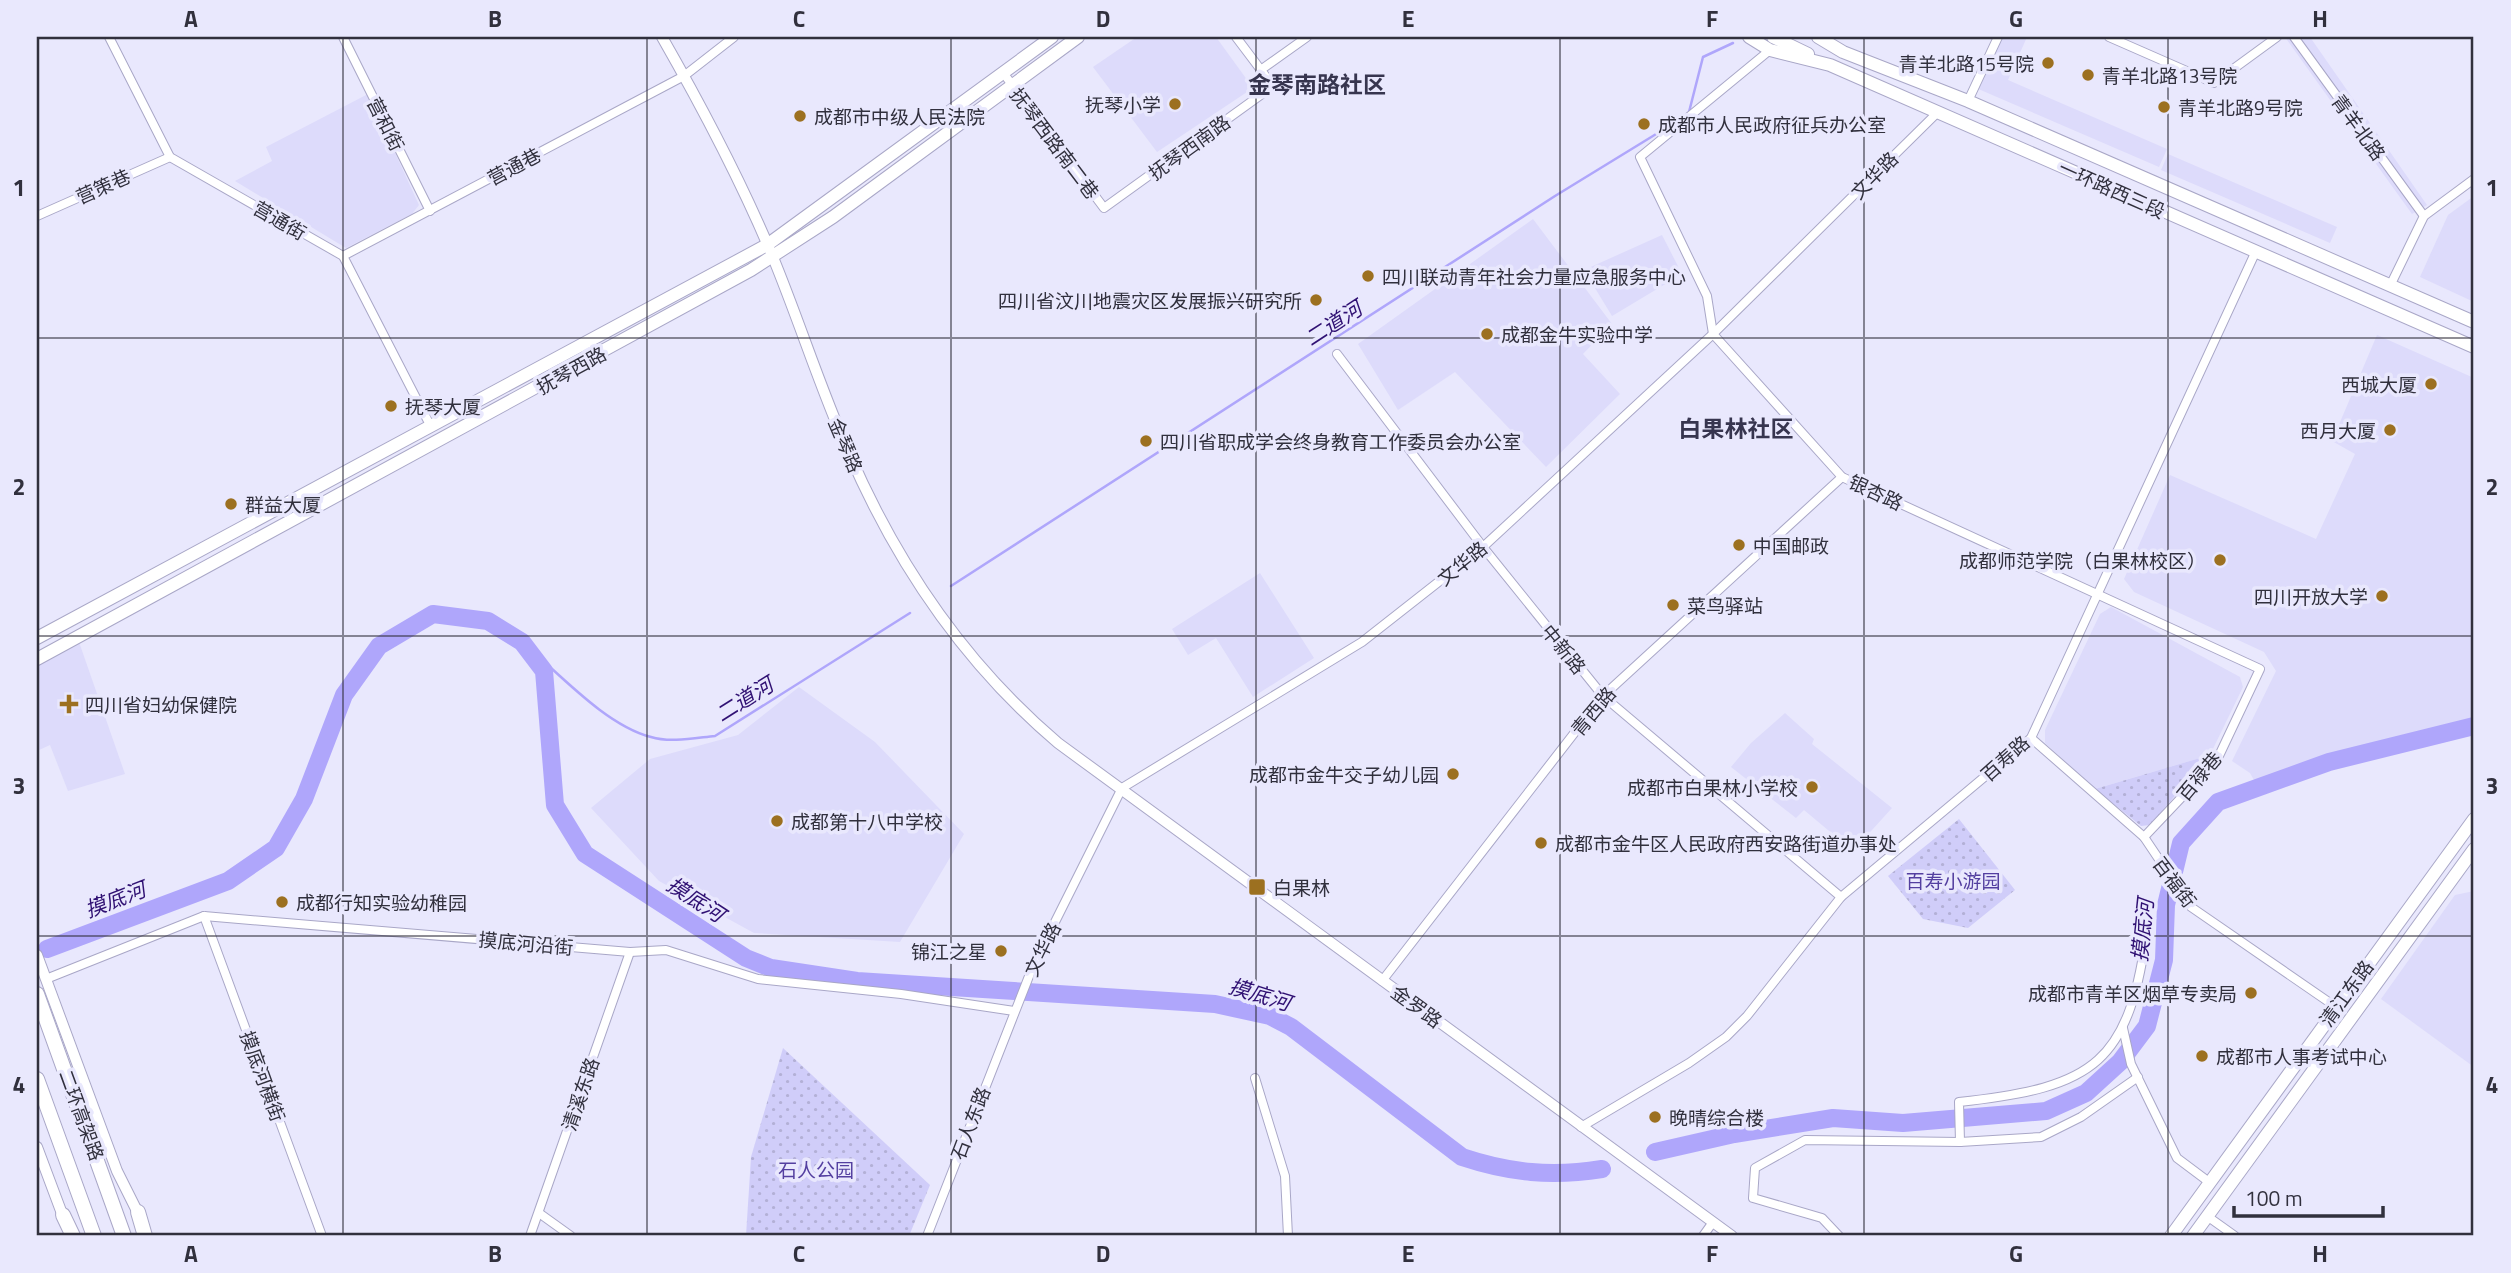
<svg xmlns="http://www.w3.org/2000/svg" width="2511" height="1273" font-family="'Titillium Web','Noto Sans SC',sans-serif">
<defs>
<pattern id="park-dots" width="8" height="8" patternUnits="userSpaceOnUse" patternTransform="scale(1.75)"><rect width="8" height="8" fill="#d0cdf9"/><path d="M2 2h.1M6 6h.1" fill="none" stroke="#b3b0d6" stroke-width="1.8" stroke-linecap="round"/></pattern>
</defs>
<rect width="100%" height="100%" fill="#e9e8fd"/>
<g fill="#dddbfb">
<polygon points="1137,37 1216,37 1253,88 1157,152 1093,67"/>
<polygon points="2000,37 2027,37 2008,80 2167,149 2159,167 1976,88"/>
<polygon points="2285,37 2310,37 2427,205 2412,214"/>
<polygon points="368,94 419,205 412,214 346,248 235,181 272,161 266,147"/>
<polygon points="2168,154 2337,227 2330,243 2161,170"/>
<polygon points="2474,196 2474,302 2420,277 2448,215"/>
<polygon points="1533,219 1612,324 1583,354 1620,394 1546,467 1455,372 1398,410 1358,344"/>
<polygon points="1662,235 1682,274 1612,316 1584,270"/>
<polygon points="2377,335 2474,378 2474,717 2332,756 2255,782 2250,773 2232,761 2276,671 2264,652 2134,592 2124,579 2170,475 2316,539 2355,454 2332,441"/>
<polygon points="1260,573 1314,658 1253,697 1216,638 1188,655 1172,629"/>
<polygon points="2111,607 2240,677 2243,687 2210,755 2095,789 2045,743 2045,730 2100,614"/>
<polygon points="79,642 125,774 68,791 50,745 37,751 37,663"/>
<polygon points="799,687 875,742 964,834 900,942 754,933 659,881 591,808 650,759 738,735"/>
<polygon points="1785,713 1814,739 1812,744 1892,808 1853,851 1804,810 1796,818 1731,767 1751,743"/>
<polygon points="2474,891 2474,1067 2381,999 2455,895"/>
</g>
<g fill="url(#park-dots)">
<polygon points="2210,755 2150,825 2141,826 2095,789"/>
<polygon points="1959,819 2015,890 1968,928 1923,919 1888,876"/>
<polygon points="783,1048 930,1185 909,1236 746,1236 751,1157"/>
</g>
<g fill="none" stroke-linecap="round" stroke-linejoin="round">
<g stroke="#afa6fb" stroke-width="2.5">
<polyline points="1689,112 1703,57 1733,43"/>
<polyline points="951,586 1555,196 1679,120"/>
<path d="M522,642C559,673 605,725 651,737C670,743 695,738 715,736L910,613"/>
</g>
<g stroke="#afa6fb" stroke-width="18">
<path d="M47,949L228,881L276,848L304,799L344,695L379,646L433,614L488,621L522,642L544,671L555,805L585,854L746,958L771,968L857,981L1215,1004L1270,1016L1291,1027L1462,1157C1510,1173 1552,1177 1602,1169"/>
<polyline points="1655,1152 1734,1134 1833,1118 1903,1123 2046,1111 2086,1093 2120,1062 2147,1026 2164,960 2166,905 2181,843 2218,802 2329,762 2474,726"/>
</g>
<defs>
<g id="street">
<polyline points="109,37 170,157 343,256 430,425"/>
<polyline points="343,37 430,211"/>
<polyline points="2109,37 2214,83 2277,37"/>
<polyline points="2294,37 2424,216"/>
<polyline points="1770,50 1640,157 1707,296 1713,334 1842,477 2260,669 2217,760 2144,837"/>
<polyline points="1262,69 1307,37"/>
<polyline points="1007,78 1104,208 1273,86 1236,37"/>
<polyline points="1968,101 1998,37"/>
<polyline points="37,216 170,157"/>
<polyline points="343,256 684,76 734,37"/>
<polyline points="2390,286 2424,216 2474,179"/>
<polyline points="1337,354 1483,547 1603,696 1841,897"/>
<polyline points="2031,738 2144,837 2191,907 2336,1007"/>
<polyline points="204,916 322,1236"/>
<polyline points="46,979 204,916 630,952 666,950 758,979 901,994 1014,1011"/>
<polyline points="1382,981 1603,696 1842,477"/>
<polyline points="2123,1028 2131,1064 2177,1158 2209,1182"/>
<polyline points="1255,1078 1285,1176 1288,1236"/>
<polyline points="1581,1127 1689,1063 1726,1037 1747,1016 1841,897 2031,738 2256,251"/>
<path d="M1960,1142L1959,1102C2096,1087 2130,1064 2148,923"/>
<polyline points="539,1213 571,1236"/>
<polyline points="2207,1216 2235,1236"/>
<polyline points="530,1236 630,952"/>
<polyline points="927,1236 1033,966 1122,788 1362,642 1483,547 1713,334 1937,113"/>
<polyline points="1703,1236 1713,1222"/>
<polyline points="1839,1236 1822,1218 1753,1198 1755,1168 1805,1140 1960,1142 2041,1137 2081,1117 2138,1077"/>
</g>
<g id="secondary">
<path d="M662,37C702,107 741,181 772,255C799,320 820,388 849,453C897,564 966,665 1058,743L1732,1236"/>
<polyline points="37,955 117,1171 140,1217"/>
<polyline points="37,1147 64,1219"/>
</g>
<g id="primary">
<polyline points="1749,37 1770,50 1830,65 2474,347"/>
<polyline points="1773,37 1808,54"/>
<polyline points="1818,37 1843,52 1968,101 2474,322"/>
<polyline points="37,638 767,245 1052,37"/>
<polyline points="37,659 751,270 833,217 1078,37"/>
<polyline points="2171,1236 2474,819"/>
<polyline points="2193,1236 2474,849"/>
</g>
<g id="highway">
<polyline points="37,994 124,1236"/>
<polyline points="37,1079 94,1236"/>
<polyline points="138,1212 145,1236"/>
<polyline points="63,1215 73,1236"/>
</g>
</defs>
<use href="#street" stroke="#a9a7c7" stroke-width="10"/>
<use href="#secondary" stroke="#a9a7c7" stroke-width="12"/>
<use href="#primary" stroke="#a9a7c7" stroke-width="14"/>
<use href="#highway" stroke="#a9a7c7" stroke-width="16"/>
<use href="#street" stroke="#fff" stroke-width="8"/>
<use href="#secondary" stroke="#fff" stroke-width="10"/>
<use href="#primary" stroke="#fff" stroke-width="12"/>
<use href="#highway" stroke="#fff" stroke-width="14"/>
</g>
<path fill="none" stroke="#31303d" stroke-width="2" stroke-opacity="0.55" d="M343,37V1236M647,37V1236M951,37V1236M1256,37V1236M1560,37V1236M1864,37V1236M2168,37V1236M37,338H2474M37,636H2474M37,936H2474"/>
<g fill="#9c7020" stroke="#e9e8fd" stroke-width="2.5">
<circle cx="2048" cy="63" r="7"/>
<circle cx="2088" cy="75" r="7"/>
<circle cx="1175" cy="104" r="7"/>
<circle cx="2164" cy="107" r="7"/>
<circle cx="800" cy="116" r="7"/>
<circle cx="1644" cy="124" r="7"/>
<circle cx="1368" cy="276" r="7"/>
<circle cx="1316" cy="300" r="7"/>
<circle cx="1487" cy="334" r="7"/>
<circle cx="2431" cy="384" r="7"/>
<circle cx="391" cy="406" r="7"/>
<circle cx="2390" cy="430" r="7"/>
<circle cx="1146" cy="441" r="7"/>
<circle cx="231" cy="504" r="7"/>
<circle cx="1739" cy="545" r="7"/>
<circle cx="2220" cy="560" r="7"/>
<circle cx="2382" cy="596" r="7"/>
<circle cx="1673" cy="605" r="7"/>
<path d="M65.5 693.5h7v7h7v7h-7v7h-7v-7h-7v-7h7z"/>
<circle cx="1453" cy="774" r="7"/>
<circle cx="1812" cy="787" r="7"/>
<circle cx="777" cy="821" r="7"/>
<circle cx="1541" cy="843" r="7"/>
<rect x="1248" y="878" width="18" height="18" rx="3.5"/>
<circle cx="282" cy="902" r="7"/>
<circle cx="1001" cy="951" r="7"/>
<circle cx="2251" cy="993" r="7"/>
<circle cx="2202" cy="1056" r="7"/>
<circle cx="1655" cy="1117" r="7"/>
</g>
<g text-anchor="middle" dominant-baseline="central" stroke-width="7" stroke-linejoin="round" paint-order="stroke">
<g font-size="19" fill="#31303d" stroke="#e9e8fd" text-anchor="start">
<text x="2034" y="63" text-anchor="end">青羊北路15号院</text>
<text x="2102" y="75">青羊北路13号院</text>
<text x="1161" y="104" text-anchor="end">抚琴小学</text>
<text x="2178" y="107">青羊北路9号院</text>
<text x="814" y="116">成都市中级人民法院</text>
<text x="1658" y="124">成都市人民政府征兵办公室</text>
<text x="1382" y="276">四川联动青年社会力量应急服务中心</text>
<text x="1302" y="300" text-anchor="end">四川省汶川地震灾区发展振兴研究所</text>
<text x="1501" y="334">成都金牛实验中学</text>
<text x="2417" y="384" text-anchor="end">西城大厦</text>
<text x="405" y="406">抚琴大厦</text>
<text x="2376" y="430" text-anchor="end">西月大厦</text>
<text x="1160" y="441">四川省职成学会终身教育工作委员会办公室</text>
<text x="245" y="504">群益大厦</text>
<text x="1753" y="545">中国邮政</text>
<text x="2206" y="560" text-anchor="end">成都师范学院（白果林校区）</text>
<text x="2368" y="596" text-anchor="end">四川开放大学</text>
<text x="1687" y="605">菜鸟驿站</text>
<text x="85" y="704">四川省妇幼保健院</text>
<text x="1439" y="774" text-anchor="end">成都市金牛交子幼儿园</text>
<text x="1798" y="787" text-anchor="end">成都市白果林小学校</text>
<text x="791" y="821">成都第十八中学校</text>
<text x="1555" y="843">成都市金牛区人民政府西安路街道办事处</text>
<text x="1273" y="887">白果林</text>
<text x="296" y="902">成都行知实验幼稚园</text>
<text x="987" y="951" text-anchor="end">锦江之星</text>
<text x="2237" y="993" text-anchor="end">成都市青羊区烟草专卖局</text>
<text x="2216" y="1056">成都市人事考试中心</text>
<text x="1669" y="1117">晚晴综合楼</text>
</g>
<g font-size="19" fill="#31303d" stroke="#e9e8fd">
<text transform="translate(386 124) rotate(63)">营和街</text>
<text transform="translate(2359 127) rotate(54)">青羊北路</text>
<text transform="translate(1055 143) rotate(53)">抚琴西路南二巷</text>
<text transform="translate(1189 147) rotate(-36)">抚琴西南路</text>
<text transform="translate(514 166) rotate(-28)">营通巷</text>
<text transform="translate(1874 175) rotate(-45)">文华路</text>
<text transform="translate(103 186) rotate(-24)">营策巷</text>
<text transform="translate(2112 189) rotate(24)">一环路西三段</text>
<text transform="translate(280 220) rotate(30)">营通街</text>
<text transform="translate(571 370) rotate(-29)">抚琴西路</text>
<text transform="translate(846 445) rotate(67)">金琴路</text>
<text transform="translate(1876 492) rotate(25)">银杏路</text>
<text transform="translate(1462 563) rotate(-39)">文华路</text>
<text transform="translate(1564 649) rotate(51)">中新路</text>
<text transform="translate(1593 711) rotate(-50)">青西路</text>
<text transform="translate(2005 758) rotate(-42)">百寿路</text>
<text transform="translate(2199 776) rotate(-50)">百禄巷</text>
<text transform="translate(2175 882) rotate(53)">百福街</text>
<text transform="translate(526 943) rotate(5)">摸底河沿街</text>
<text transform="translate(1042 949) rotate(-64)">文华路</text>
<text transform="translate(2346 993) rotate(-54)">清江东路</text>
<text transform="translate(1417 1006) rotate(36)">金罗路</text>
<text transform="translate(263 1076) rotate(70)">摸底河横街</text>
<text transform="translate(580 1094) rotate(-71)">清溪东路</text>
<text transform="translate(82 1115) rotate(70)">二环高架路</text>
<text transform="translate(970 1123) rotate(-69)">石人东路</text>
</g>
<g font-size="19" fill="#533fa0" stroke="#e9e8fd">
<text x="1953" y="880">百寿小游园</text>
<text x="816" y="1169">石人公园</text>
</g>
<g font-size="21" font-style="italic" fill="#301173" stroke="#e9e8fd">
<text transform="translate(1333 323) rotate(-33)">二道河</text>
<text transform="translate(744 699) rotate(-32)">二道河</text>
<text transform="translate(115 899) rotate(-21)">摸底河</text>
<text transform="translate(696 899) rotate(33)">摸底河</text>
<text transform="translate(2142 930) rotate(-84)">摸底河</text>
<text transform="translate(1260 994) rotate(17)">摸底河</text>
</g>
<g font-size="23" font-weight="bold" fill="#37354f" stroke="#e9e8fd">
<text x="1317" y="84">金琴南路社区</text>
<text x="1736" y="428">白果林社区</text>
</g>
</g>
<rect width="2511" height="1273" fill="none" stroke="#e9e8fd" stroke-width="77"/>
<path d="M2234 1206v10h149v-10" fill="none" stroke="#31303d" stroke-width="3.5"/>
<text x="2245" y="1206" font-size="21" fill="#31303d" stroke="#e9e8fd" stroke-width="5" paint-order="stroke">100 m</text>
<rect x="38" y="38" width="2434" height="1196" fill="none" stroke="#31303d" stroke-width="2.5"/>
<g font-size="23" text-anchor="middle" font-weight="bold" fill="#31303d">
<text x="191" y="27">A</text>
<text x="495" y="27">B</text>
<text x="799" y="27">C</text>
<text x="1103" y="27">D</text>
<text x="1408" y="27">E</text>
<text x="1712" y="27">F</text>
<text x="2016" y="27">G</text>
<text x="2320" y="27">H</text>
<text x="19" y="196">1</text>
<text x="2492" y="196">1</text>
<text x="19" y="495">2</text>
<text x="2492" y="495">2</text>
<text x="19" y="794">3</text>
<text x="2492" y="794">3</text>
<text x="19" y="1093">4</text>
<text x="2492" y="1093">4</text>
<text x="191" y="1262">A</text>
<text x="495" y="1262">B</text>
<text x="799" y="1262">C</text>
<text x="1103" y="1262">D</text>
<text x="1408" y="1262">E</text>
<text x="1712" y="1262">F</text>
<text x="2016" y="1262">G</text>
<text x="2320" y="1262">H</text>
</g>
</svg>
